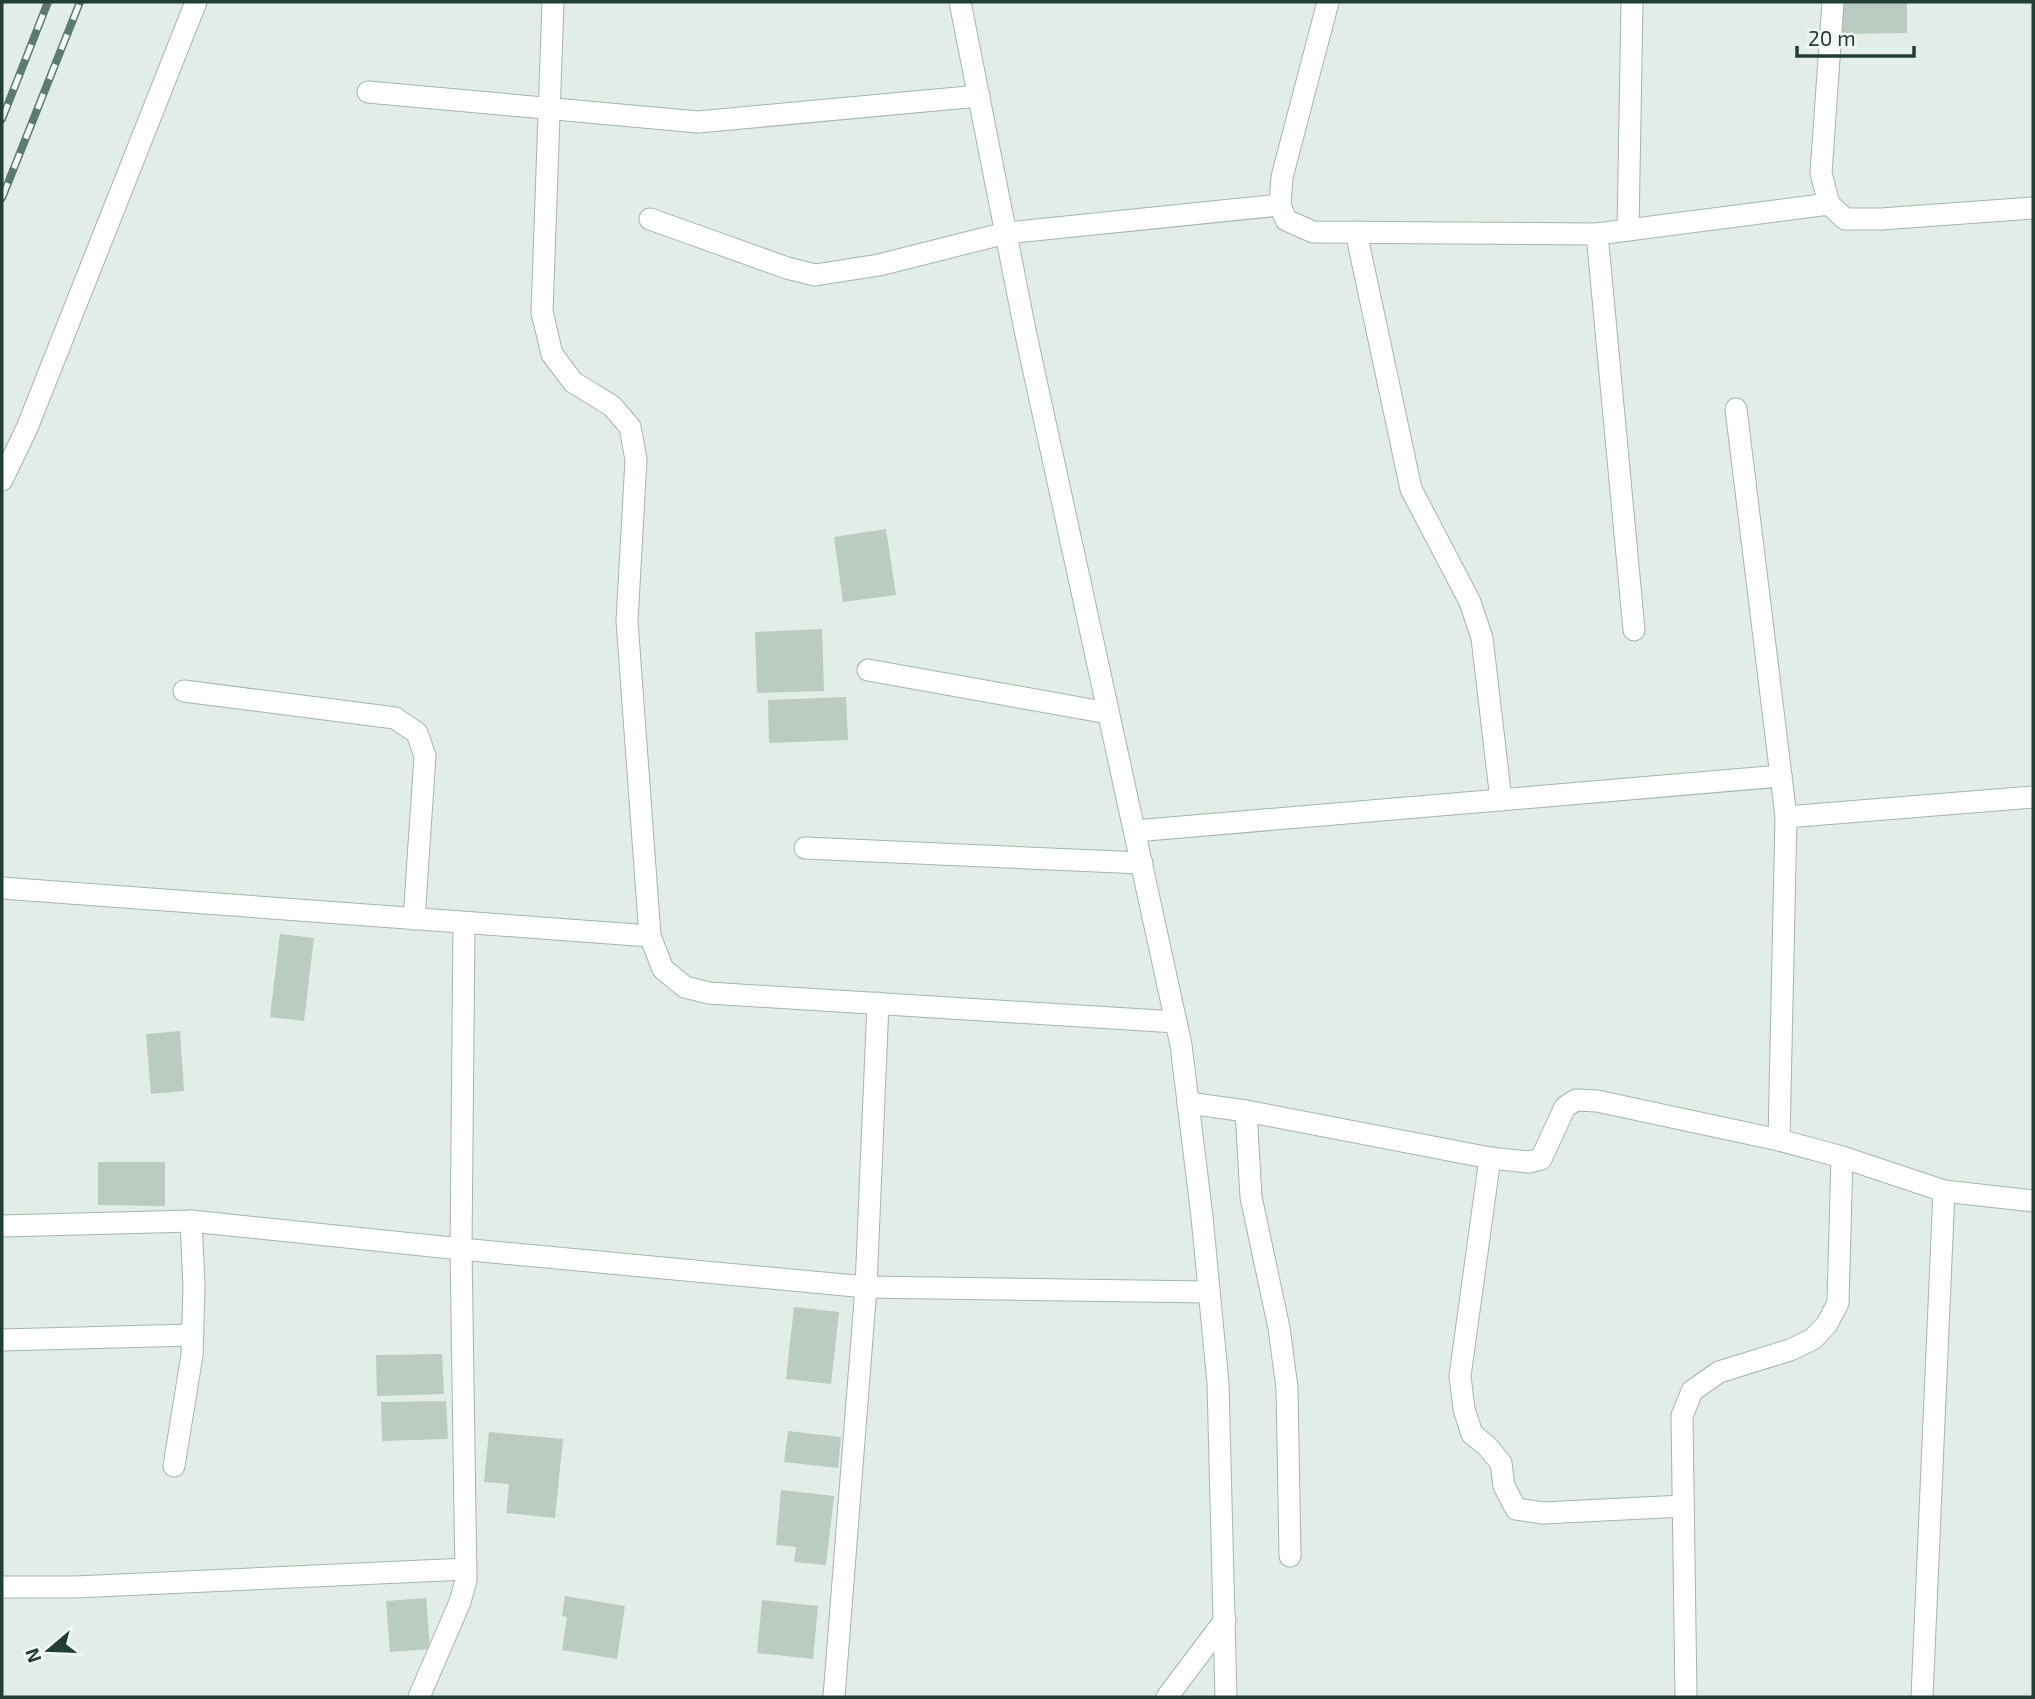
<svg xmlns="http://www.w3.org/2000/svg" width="2035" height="1699" font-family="'Exo 2',sans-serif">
<rect width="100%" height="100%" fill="#e2ede7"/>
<g fill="#bacbc2">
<polygon points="1837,2 1907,2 1907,33 1837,34"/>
<polygon points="886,529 896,595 843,602 834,537"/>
<polygon points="822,629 824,691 757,693 755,632"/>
<polygon points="846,697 848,740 769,743 768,700"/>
<polygon points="280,934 314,938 304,1021 270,1017"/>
<polygon points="180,1031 184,1091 151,1094 146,1034"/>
<polygon points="98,1162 165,1162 165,1206 98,1205"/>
<polygon points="794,1307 839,1312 831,1384 786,1379"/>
<polygon points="442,1354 444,1394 377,1396 376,1355"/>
<polygon points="446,1401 448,1439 382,1441 381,1402"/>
<polygon points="788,1431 841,1437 838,1468 784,1462"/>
<polygon points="489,1432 563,1439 555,1518 506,1513 509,1484 484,1482"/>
<polygon points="781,1490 834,1496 826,1565 794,1562 796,1547 776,1545"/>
<polygon points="565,1596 625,1606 617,1659 562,1650 567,1617 562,1616"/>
<polygon points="426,1598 430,1649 390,1652 386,1601"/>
<polygon points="762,1600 818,1606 813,1659 757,1653"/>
</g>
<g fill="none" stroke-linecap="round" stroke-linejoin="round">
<defs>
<g id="street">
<polyline points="553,2 542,312 552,354 573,382 612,406 630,427 636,460 627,621 650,936 663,969 685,987 709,993 1176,1022"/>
<polyline points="1328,2 1282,177 1280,205 1286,220 1313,232 1597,234 1829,204"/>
<polyline points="1833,2 1821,173 1829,204 1845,219 1881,219 2033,208"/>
<polyline points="368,92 698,122 979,96"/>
<polyline points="650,219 787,268 815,275 879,265 1006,233 1280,205"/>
<polyline points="1628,230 1632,2"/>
<polyline points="1356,232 1411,489 1470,602 1482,638 1501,800"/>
<polyline points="1597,234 1634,630"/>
<polyline points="1736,409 1786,817 1779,1140"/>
<polyline points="2,480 27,428 196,2"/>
<polyline points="868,670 1108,713"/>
<polyline points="184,691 395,718 417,733 425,756 414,919"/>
<polyline points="1786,817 2033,797"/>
<polyline points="1135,831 1781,776"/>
<polyline points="805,848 1142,863"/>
<polyline points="2,888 650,936"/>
<polyline points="1188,1103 1246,1111 1490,1158 1529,1162 1541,1159 1565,1107 1576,1100 1597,1101 1779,1140 1842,1157 1944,1191 2033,1201"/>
<polyline points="1246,1111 1251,1197 1279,1328 1287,1388 1290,1556"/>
<polyline points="1490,1158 1460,1376 1464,1409 1472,1434 1487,1446 1501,1463 1504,1486 1516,1509 1543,1513 1683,1506"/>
<polyline points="2,1226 191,1221 461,1249 866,1287 1209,1292"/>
<polyline points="2,1340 193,1335"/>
<polyline points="174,1466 192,1355 194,1286 191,1221"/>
<polyline points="2,1587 76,1587 466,1569"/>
<polyline points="419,1697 460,1602 466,1580 461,1249 464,923"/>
<polyline points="834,1697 866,1287 878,1003"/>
<polyline points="1167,1697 1225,1620"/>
<polyline points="1686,1697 1682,1416 1692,1391 1719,1372 1790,1350 1813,1339 1827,1324 1838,1303 1842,1157"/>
<polyline points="1922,1697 1944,1191"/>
</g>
<polyline id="secondary" points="960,2 1026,335 1181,1045 1202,1217 1218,1383 1226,1697"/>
</defs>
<use href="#street" stroke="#a4b5ae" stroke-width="23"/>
<use href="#secondary" stroke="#a0b9ae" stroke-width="23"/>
<use href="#street" stroke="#fff" stroke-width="21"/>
<use href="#secondary" stroke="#fff" stroke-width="21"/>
<defs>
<g id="rail">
<polyline points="2,119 48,2"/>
<polyline points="2,198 80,2"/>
</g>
</defs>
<use href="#rail" stroke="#5c7b6f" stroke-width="8"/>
<use href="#rail" stroke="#f3f9f5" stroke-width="5" stroke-dasharray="16" stroke-linecap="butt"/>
</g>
<rect width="2035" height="1699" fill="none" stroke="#213f34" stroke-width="7"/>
<g transform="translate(49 1650) rotate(251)" stroke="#f3f9f5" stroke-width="5" paint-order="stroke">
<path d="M0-5L12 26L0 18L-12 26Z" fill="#213f34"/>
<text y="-10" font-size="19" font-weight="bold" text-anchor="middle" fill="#213f34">N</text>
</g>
<path d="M1797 46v10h117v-10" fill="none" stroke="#213f34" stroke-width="3.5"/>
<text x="1808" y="46" font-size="21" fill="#213f34" stroke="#f3f9f5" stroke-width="5" paint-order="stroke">20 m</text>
</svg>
